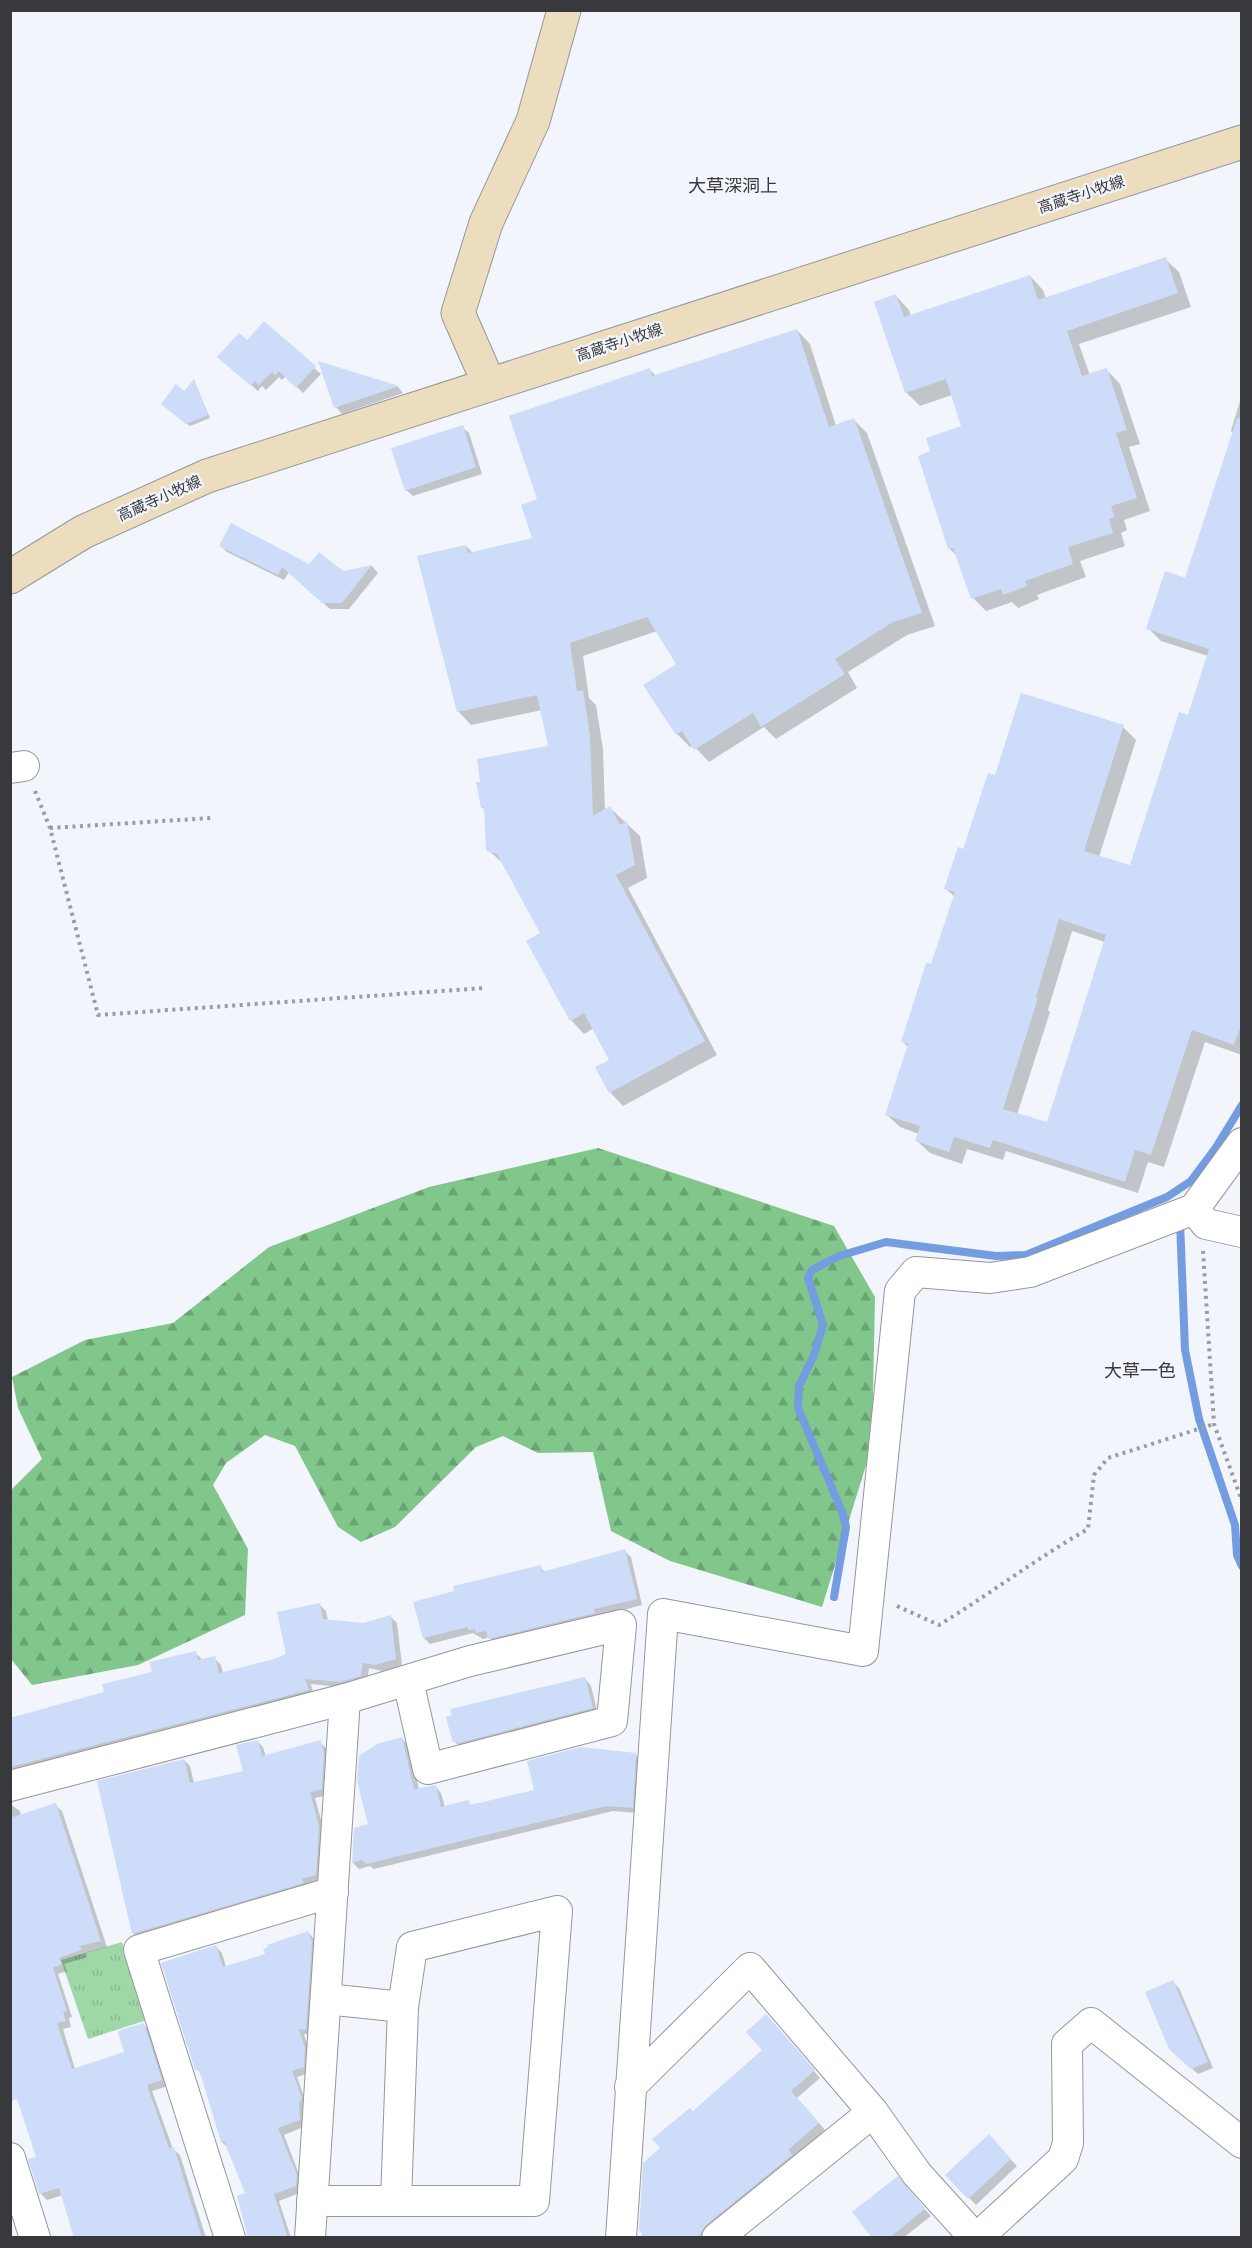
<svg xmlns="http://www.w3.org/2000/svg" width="1252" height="2248" font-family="'Archivo Narrow','Noto Sans JP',sans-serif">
<defs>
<pattern id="forest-firs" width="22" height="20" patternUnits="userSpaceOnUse" patternTransform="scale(1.5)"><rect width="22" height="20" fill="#81c78b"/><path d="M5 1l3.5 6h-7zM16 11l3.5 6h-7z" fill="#6ba373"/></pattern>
<pattern id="park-tufts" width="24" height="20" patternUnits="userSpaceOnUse" patternTransform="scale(1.5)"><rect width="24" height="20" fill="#9fd8a7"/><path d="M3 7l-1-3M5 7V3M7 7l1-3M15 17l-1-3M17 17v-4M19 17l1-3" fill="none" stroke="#8aba91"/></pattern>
</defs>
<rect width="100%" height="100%" fill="#f2f5fb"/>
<polygon fill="url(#forest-firs)" points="598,1148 834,1226 875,1297 872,1446 822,1607 670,1561 611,1531 593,1452 538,1453 503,1436 476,1447 395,1527 361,1542 338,1527 295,1446 265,1435 226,1463 213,1485 248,1549 245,1615 138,1665 32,1685 11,1659 11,1490 42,1459 18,1408 12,1377 85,1340 173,1323 269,1247 429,1187"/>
<polygon fill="url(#park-tufts)" points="122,1942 147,2020 88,2039 61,1960"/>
<g fill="#0003" fill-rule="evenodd">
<polygon points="1165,259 1179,272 1191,307 1079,344 1090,376 1107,370 1120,384 1140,444 1129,447 1150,511 1124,520 1127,530 1121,533 1125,546 1080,561 1086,577 1037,595 1039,599 1018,608 1012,602 986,611 973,598 958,557 949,548 932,452 963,427 952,395 920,406 906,392 896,296 909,310 911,316 1030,276 1043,290 1046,299"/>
<polygon points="797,330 810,344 836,426 854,420 867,433 935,626 907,635 848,672 857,688 776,739 764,727 709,762 693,745 690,747 677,734 678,664 657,631 583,656 589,698 596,705 603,749 605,811 610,808 640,836 647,878 628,888 717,1055 623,1106 610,1092 611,1060 594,1028 584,1034 571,1020 542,934 505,865 488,850 486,811 482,807 550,747 542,710 471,725 458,711 466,546 473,553 534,539 539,500 650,370 656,376"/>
<polygon points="248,342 314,368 321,374 303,393 286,376 282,380 279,377 266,390 262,386 258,391 226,363"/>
<polygon points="320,363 398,387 403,393 342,414 336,407"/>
<polygon points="194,381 210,418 190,426 166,407 185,393"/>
<path d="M1240,401L1242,1055L1205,1042L1164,1167L1148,1162L1138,1193L1006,1151L1003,1160L967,1149L962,1164L930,1153L917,1141L919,1134L900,1127L887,1115L909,1048L902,1041L932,966L955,897L946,889L996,777L1123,727L1136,740L1099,857L1131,867L1189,717L1208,656L1161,641L1148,628L1186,580L1233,433L1231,431ZM1072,931L1105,942L1048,1124L1017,1115L1050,1012L1048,1010Z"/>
<polygon points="462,427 469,433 482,474 413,496 406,490"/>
<polygon points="221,546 342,572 372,566 378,573 349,609 330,609 289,572 284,580 227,552"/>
<polygon points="625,1551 631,1557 642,1605 496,1644 489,1637 483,1639 473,1633 430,1644 424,1638 540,1567 546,1573"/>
<polygon points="319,1604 326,1611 328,1621 364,1625 391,1617 397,1623 402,1665 382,1671 369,1668 367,1682 349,1688 311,1684 314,1696 10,1775 10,1719 105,1693 195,1653 202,1659 214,1658 221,1665 223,1673 274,1660 288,1655"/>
<polygon points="585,1679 591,1686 598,1715 460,1747 453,1740"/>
<polygon points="402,1739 408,1745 419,1789 435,1786 441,1793 445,1807 468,1802 472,1806 535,1791 635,1754 641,1760 638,1813 613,1811 374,1869 370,1866 359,1869 353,1863 355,1829 370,1825"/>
<polygon points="257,1741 263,1747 266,1757 320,1742 326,1748 330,1762 328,1795 315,1798 325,1834 322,1881 139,1939 133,1933 184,1760 190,1766 194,1783 245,1772"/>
<polygon points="10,1804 20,1811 21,1816 55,1805 62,1811 107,1947 86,1953 87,1957 64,1964 67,1971 58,1974 72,2017 69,2018 71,2027 63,2029 75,2069 125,2053 144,2025 150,2031 168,2086 152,2091 173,2149 180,2155 206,2238 75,2238 63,2195 47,2200 41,2194 30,2160 37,2158 10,2070"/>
<polygon points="308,1932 314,1939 318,1949 312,2035 304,2034 311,2055 310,2073 297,2077 307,2105 306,2126 284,2135 302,2182 302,2192 279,2201 291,2238 250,2238 246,2194 228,2148 222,2142 201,2073 196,2069 216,1947 222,1953 226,1967 267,1955"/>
<polygon points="1173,1982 1179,1988 1213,2068 1198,2074 1176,2054"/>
<polygon points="772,2023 820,2078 797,2098 825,2130 709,2238 641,2238 662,2148 693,2113 764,2050"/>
<polygon points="989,2136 1017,2166 976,2205 947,2175"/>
<polygon points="904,2185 931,2216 903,2238 874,2238"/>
</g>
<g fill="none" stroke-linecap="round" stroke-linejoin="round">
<g stroke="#739ce1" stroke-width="8">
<polyline points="1180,1221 1185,1350 1199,1419 1235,1525 1237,1555 1242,1566"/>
<polyline points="834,1597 846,1527 843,1514 798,1408 799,1386 814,1355 823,1325 808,1278 812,1270 839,1256 886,1242 996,1256 1026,1255 1167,1197 1191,1181 1215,1149 1242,1105"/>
</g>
</g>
<g fill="#ccdcf9" fill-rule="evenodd">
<polygon points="1166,257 1178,293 1067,331 1082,376 1107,368 1127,430 1116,433 1137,498 1111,506 1115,517 1109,519 1113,533 1068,547 1073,564 1025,581 1027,586 1003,595 1001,589 971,599 953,548 948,549 918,456 930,451 926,438 961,426 946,379 905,393 874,302 896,294 904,317 1030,275 1038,300"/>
<polygon points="264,321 316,366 296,388 279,371 275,375 272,372 259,385 255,381 251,386 217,357 239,333 247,340"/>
<polygon points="797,329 829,427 854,418 922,613 893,622 835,659 845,674 761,727 753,713 694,750 682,731 676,735 643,685 676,664 647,617 570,643 577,691 583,690 590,735 593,816 610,806 620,825 627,821 635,865 616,875 705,1041 609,1093 595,1067 609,1060 584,1013 570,1021 526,941 540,933 497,854 486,851 484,807 481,808 476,782 480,782 477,759 548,746 537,695 457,712 417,556 466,545 468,553 532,538 521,505 537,499 509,416 650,368 652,376"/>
<polygon points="318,361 399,386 334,408"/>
<polygon points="194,379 208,415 186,424 161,404 176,384 184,391"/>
<path d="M1237,418L1242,419V1023L1234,1045L1192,1030L1151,1155L1135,1150L1125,1182L993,1140L990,1148L954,1137L949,1152L915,1141L920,1126L885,1115L908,1044L901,1042L926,963L931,964L955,892L944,889L958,847L963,849L988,773L995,775L1021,693L1124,725L1084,851L1130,865L1179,712L1188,715L1209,649L1146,629L1165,571L1185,578ZM1059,919L1106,935L1047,1122L1003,1109L1038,998L1036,997Z"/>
<polygon points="463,425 476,467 405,491 391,448"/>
<polygon points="231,523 309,564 319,552 343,571 372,565 342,603 322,603 282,567 278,575 219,546"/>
<polygon points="625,1549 637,1599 594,1609 595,1613 488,1639 486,1631 476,1633 475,1629 468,1630 468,1627 423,1638 413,1602 454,1591 453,1586 541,1565 542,1572"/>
<polygon points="320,1603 323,1619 363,1623 391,1615 396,1659 375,1665 363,1663 361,1676 341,1682 305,1679 309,1690 10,1767 10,1718 104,1692 102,1684 152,1672 149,1662 196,1651 198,1660 215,1656 219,1673 274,1659 286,1654 277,1612"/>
<polygon points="585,1677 593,1708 459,1743 452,1741 446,1717 452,1715 450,1709"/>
<polygon points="402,1737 414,1789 436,1785 441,1807 469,1800 470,1805 534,1790 527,1761 581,1747 636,1753 633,1808 606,1806 395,1857 366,1864 362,1860 352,1863 354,1828 368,1824 357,1781 359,1756 377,1744"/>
<polygon points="258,1740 262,1756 321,1740 324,1754 322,1789 310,1792 319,1826 316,1875 302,1879 304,1883 132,1934 97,1781 184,1759 190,1783 243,1771 236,1745"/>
<polygon points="56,1803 101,1941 80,1946 81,1950 59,1958 62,1964 53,1968 67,2011 63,2012 66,2021 57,2023 72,2069 124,2052 118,2033 120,2030 144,2023 162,2080 147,2085 169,2148 174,2147 202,2238 74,2238 59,2188 39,2194 28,2159 36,2157 17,2099 10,2102 10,1818"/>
<polygon points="308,1931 312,1942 306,2030 299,2029 305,2048 304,2067 292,2071 302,2098 299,2103 300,2120 278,2128 297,2175 296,2186 274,2194 288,2238 248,2238 237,2196 245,2193 224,2141 221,2142 202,2079 198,2069 195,2070 161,1963 216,1945 223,1967 265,1954 263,1949 268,1947 267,1945"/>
<polygon points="1173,1980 1208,2062 1191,2069 1169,2049 1145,1992"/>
<polygon points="766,2014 815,2070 791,2091 819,2123 788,2150 792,2155 706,2225 698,2238 645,2238 639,2230 643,2163 660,2148 652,2139 690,2108 693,2111 762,2050 746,2032"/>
<polygon points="989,2134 1011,2159 968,2199 945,2175"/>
<polygon points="898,2176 925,2209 889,2238 872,2238 852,2212"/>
</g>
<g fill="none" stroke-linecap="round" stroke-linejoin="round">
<defs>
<g id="street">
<polyline points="10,768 24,766"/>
<polyline points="1194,1209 1206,1224 1242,1232"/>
<polyline points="10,1786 345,1699 470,1661 621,1625 612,1721 428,1769 408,1681"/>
<polyline points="630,2087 750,1968 873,2112 917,2174 975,2238"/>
<polyline points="10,2158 35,2238"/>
<polyline points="312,2201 534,2201 557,1911 412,1947 403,2007 326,1999"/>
<polyline points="396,2201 403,2007"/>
<polyline points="230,2238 139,1950 333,1892"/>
<polyline points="310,2238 345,1699"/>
<polyline points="621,2238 663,1614 863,1651 900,1291 916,1272 990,1278 1030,1272 1194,1209 1242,1143"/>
<polyline points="717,2238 873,2112"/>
<polyline points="977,2238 1063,2159 1068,2143 1067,2044 1091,2023 1242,2143"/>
</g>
<g id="secondary">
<polyline points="489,384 458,313 486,223 533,121 564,10"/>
<polyline points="10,577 83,532 207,476 1242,142"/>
</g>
</defs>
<use href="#street" stroke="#95979d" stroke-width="32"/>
<use href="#secondary" stroke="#95979d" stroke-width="35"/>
<g stroke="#9a9ca0" stroke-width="4" stroke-dasharray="3 4.5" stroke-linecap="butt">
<polyline points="35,791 50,828 98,1015 484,988"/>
<polyline points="50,828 211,818"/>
<polyline points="1203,1251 1214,1424 1242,1501"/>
<path d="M897,1606L939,1625C990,1594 1037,1558 1088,1529L1094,1475L1108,1458L1214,1424"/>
</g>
<use href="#street" stroke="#fff" stroke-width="30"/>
<use href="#secondary" stroke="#ebddbe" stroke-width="33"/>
</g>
<g text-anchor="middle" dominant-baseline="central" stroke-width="4.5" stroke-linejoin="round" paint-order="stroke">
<g font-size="15" fill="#38393c" stroke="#f2f5fb">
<text transform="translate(1081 194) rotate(-18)">高蔵寺小牧線</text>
<text transform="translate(619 342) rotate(-18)">高蔵寺小牧線</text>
<text transform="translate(159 498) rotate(-24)">高蔵寺小牧線</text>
</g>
<g font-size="18" fill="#38393c" stroke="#f2f5fb">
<text x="733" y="185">大草深洞上</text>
<text x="1140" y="1370">大草一色</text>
</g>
</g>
<rect width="1252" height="2248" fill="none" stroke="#38393c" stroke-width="24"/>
</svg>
